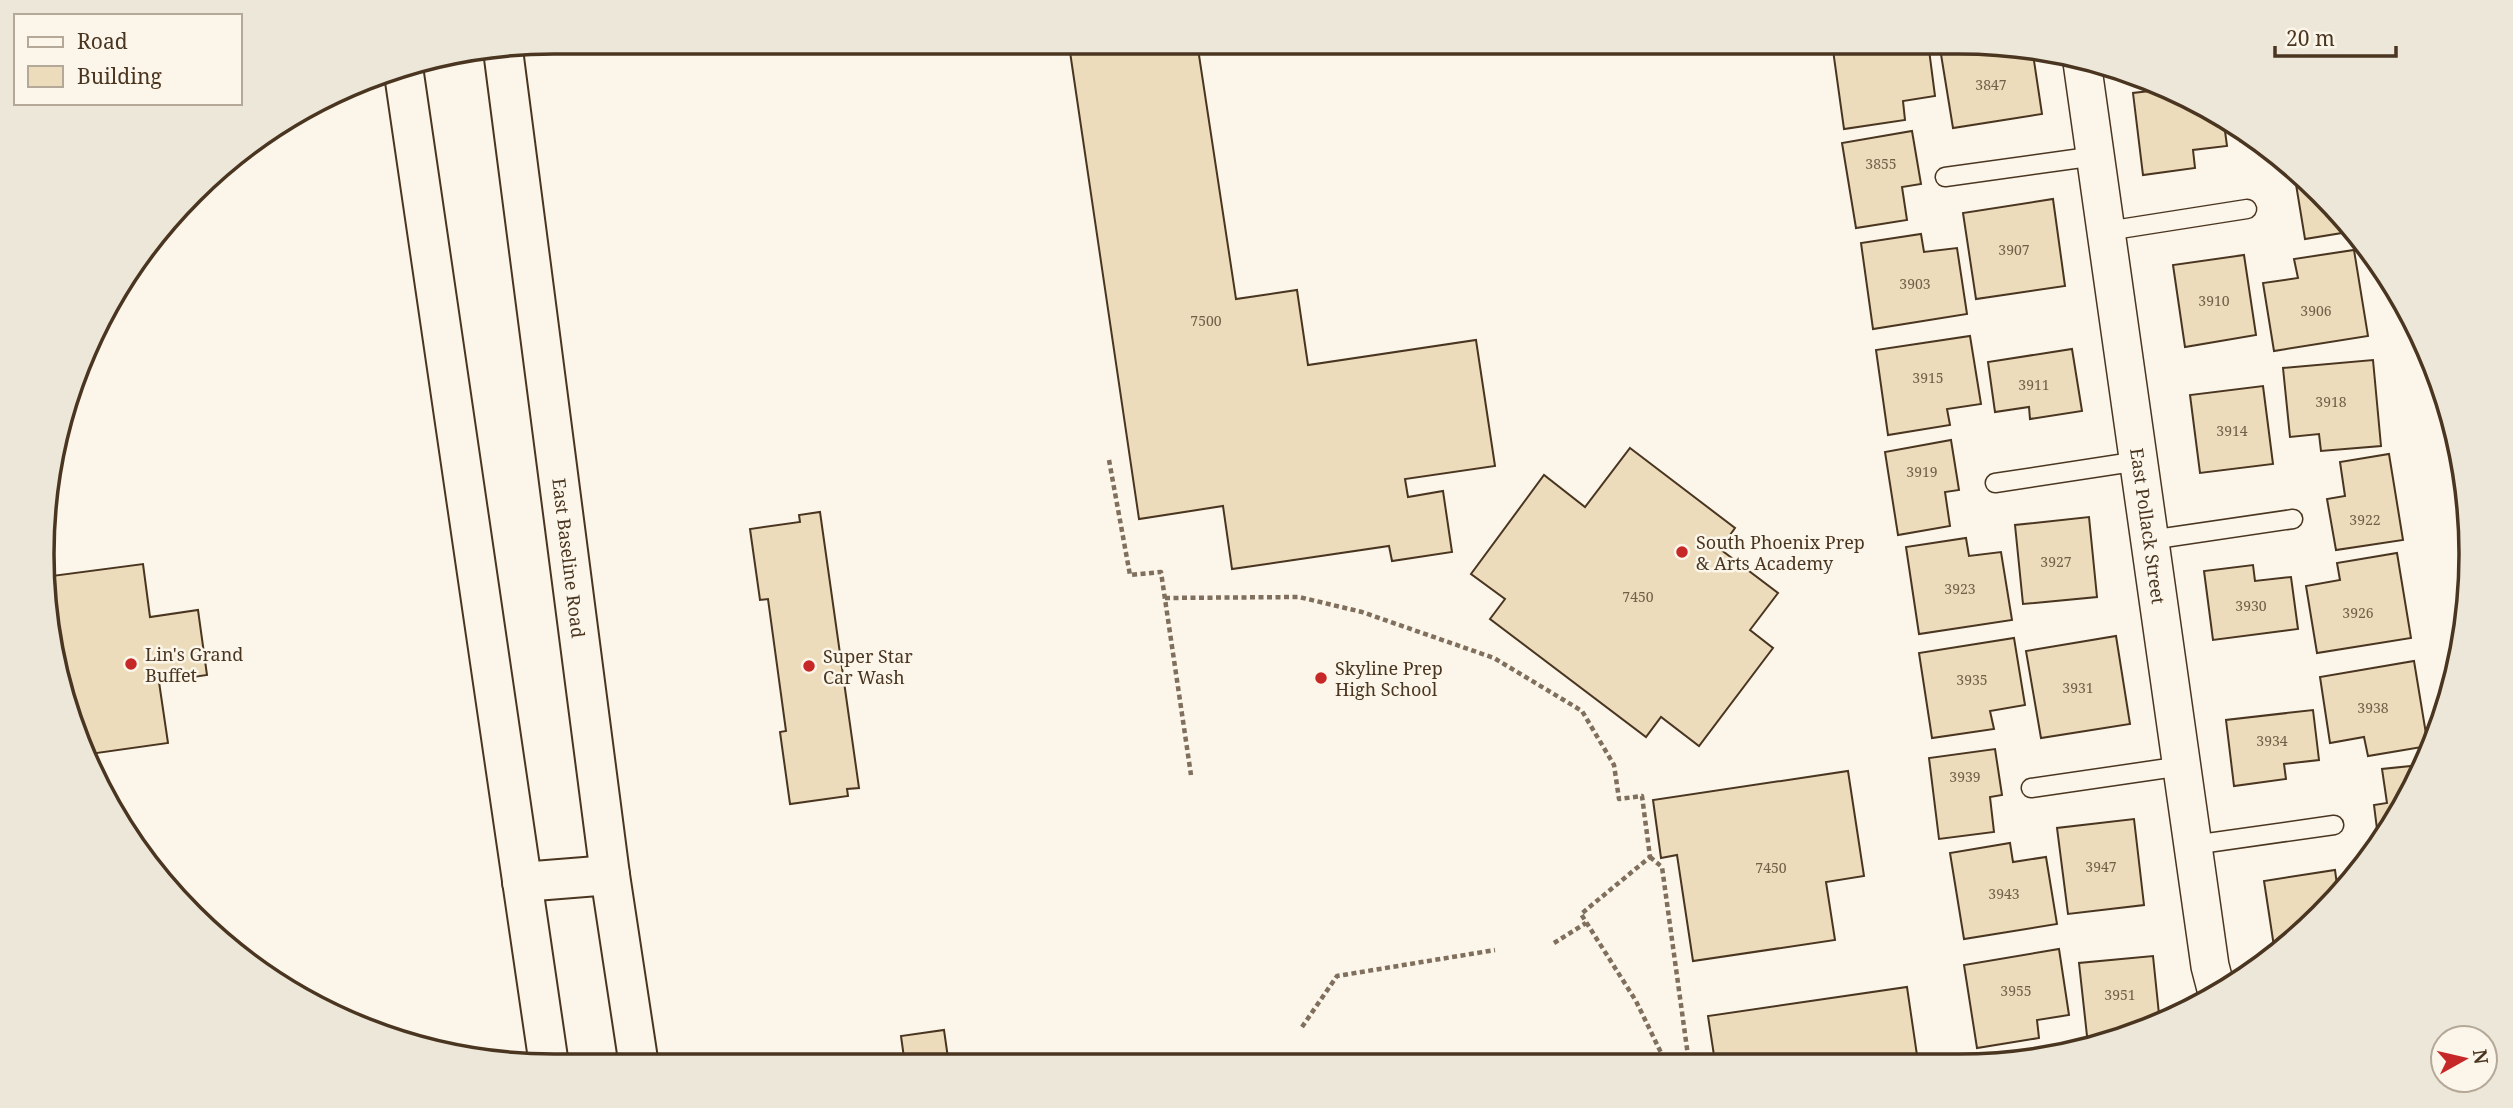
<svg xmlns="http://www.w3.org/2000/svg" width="2513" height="1108" font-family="'Noto Serif',serif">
<rect width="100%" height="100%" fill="#fbf6e9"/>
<g fill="#ecdcbc" stroke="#4a3520" stroke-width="2">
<polygon points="1089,42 1197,42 1236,299 1297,290 1308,365 1476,340 1495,466 1405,479 1408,497 1443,491 1452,552 1392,561 1389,546 1232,569 1223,506 1139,519 1069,45"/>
<polygon points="1841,42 1928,42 1935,96 1903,101 1905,120 1844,129 1832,43"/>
<polygon points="1939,42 1959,42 2033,54 2042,114 1953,128"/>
<polygon points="2167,89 2186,97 2186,101 2192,100 2223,116 2227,146 2193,150 2195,168 2143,175 2133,93"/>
<polygon points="2239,128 2254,139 2240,141"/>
<polygon points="1912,131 1921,184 1902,187 1907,220 1856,228 1842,143"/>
<polygon points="2293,166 2297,169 2354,231 2305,239"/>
<polygon points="2053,199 2065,286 1976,299 1963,213"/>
<polygon points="1921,234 1924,252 1957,248 1967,314 1873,329 1861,243"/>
<polygon points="2354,250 2368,336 2274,351 2263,283 2298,278 2294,259"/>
<polygon points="2244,255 2256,335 2185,347 2173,265"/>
<polygon points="1970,336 1981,404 1947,409 1950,425 1888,435 1876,350"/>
<polygon points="2072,349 2082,411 2030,419 2029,407 1995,412 1988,362"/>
<polygon points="2373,360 2381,446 2321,451 2319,434 2290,437 2283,368"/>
<polygon points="2263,386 2273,464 2200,473 2190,395"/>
<polygon points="1951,440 1959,490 1945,492 1950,526 1898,535 1885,452"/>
<polygon points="1630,448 1735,528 1720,549 1778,593 1750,630 1773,648 1699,746 1661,717 1646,737 1490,619 1505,599 1471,574 1544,475 1585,507"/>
<polygon points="2389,454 2403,540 2336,550 2327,499 2345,496 2340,462"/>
<polygon points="820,512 859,788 847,789 848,796 790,804 780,732 786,731 768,599 760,600 750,529 800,522 799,515"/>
<polygon points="2089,517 2097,597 2023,604 2015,525"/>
<polygon points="1966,538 1969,556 2001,552 2012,620 1919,634 1906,547"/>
<polygon points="2397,553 2411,638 2317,653 2306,586 2340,580 2337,563"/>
<polygon points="143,564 150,617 198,610 207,675 159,682 168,743 90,754 52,653 44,577"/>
<polygon points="2253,565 2255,581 2291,577 2298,629 2213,640 2204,571"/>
<polygon points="2116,636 2130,724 2041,738 2026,651"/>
<polygon points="2014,638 2025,705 1990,711 1994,729 1932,738 1919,653"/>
<polygon points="2414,661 2428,746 2368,756 2364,737 2330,743 2320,677"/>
<polygon points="2313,710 2319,760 2284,764 2286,779 2234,786 2226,720"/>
<polygon points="1995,749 2002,795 1990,797 1994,832 1939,839 1929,758"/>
<polygon points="2421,765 2384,839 2379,845 2374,805 2387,803 2382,769"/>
<polygon points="1848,771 1864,876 1826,882 1835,940 1693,961 1677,855 1661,858 1653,800"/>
<polygon points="2134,819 2144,905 2068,914 2057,828"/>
<polygon points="2010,843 2013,862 2046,857 2057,924 1964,939 1950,853"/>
<polygon points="2335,870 2338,892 2296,939 2275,953 2264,881"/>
<polygon points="2059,949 2069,1015 2037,1020 2039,1038 1977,1048 1964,965"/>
<polygon points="2153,956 2160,1024 2088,1045 2079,963"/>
<polygon points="1907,987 1918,1062 1715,1062 1708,1016"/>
<polygon points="944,1030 949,1065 905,1065 901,1036"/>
<polygon points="2048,1054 2048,1056 2026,1062 1983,1062"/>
</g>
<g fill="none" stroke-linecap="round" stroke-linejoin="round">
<defs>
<g id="lane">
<polyline points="1945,177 2096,156"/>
<polyline points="2107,231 2247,209"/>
<polyline points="1995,483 2139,461"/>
<polyline points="2150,540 2293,519"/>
<polyline points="2031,788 2182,766"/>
<polyline points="2193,845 2334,825"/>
</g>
<polyline id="street" points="2082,62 2210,966 2216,989"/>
<g id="primary">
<polyline points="503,50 610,875 639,1066"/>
<polyline points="403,67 549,1065"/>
<polyline points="522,882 610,875"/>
</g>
</defs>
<use href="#lane" stroke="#4a3520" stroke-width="21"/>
<use href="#street" stroke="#4a3520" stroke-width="40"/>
<use href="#primary" stroke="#4a3520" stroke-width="42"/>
<g stroke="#7f6f5c" stroke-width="4.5" stroke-dasharray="5 3.5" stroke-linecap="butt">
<polyline points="1109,460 1130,575 1161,572 1191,775"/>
<polyline points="1165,598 1299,597 1362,612 1494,658 1582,711 1614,765 1619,799 1642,796 1650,857 1581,914 1636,1001 1666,1063"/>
<polyline points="1650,857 1662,867 1689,1063"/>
<polyline points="1554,943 1586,923"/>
<polyline points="1302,1027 1337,976 1495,950"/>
</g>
<use href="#lane" stroke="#fbf6e9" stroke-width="18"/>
<use href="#street" stroke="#fbf6e9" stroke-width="37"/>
<use href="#primary" stroke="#fbf6e9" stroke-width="38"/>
</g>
<g fill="#c62828" stroke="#fbf6e9" stroke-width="2.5">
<circle cx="1682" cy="552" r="7"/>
<circle cx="131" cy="664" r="7"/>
<circle cx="809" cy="666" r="7"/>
<circle cx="1321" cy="678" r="7"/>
</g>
<g text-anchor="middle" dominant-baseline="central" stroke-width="5" stroke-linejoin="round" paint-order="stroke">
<g font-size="14" fill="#725f47">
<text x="1991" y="84">3847</text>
<text x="1881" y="163">3855</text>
<text x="2014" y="249">3907</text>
<text x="1915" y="283">3903</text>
<text x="2214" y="300">3910</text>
<text x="2316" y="310">3906</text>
<text x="1206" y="320">7500</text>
<text x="1928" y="377">3915</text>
<text x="2034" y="384">3911</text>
<text x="2331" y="401">3918</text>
<text x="2232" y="430">3914</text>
<text x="1922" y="471">3919</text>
<text x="2365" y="519">3922</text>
<text x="2056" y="561">3927</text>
<text x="1960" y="588">3923</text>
<text x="1638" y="596">7450</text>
<text x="2251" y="605">3930</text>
<text x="2358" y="612">3926</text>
<text x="1972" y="679">3935</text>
<text x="2078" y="687">3931</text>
<text x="2373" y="707">3938</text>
<text x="2272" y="740">3934</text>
<text x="1965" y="776">3939</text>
<text x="2101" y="866">3947</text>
<text x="1771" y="867">7450</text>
<text x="2004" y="893">3943</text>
<text x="2016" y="990">3955</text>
<text x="2120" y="994">3951</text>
</g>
<g font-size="18" fill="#4a3520" stroke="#fbf6e9">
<text transform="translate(2148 526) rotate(82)">East Pollack Street</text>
<text transform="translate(569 558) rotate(83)">East Baseline Road</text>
</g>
<g font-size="18" fill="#4a3520" stroke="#fbf6e9" text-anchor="start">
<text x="1696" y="542">South Phoenix Prep<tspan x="1696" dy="21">&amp; Arts Academy</tspan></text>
<text x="145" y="654">Lin's Grand<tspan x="145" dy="21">Buffet</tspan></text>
<text x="823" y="656">Super Star<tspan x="823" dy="21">Car Wash</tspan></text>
<text x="1335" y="668">Skyline Prep<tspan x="1335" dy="21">High School</tspan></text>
</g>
</g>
<path d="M0 0H2513V1108H0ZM554 54H1959A500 500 0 0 1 2459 554V554A500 500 0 0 1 1959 1054H554A500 500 0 0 1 54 554V554A500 500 0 0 1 554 54Z" fill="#ede7d9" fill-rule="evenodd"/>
<path fill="none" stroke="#4a3520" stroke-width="3.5" d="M554 54H1959A500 500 0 0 1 2459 554V554A500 500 0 0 1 1959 1054H554A500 500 0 0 1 54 554V554A500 500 0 0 1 554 54Z"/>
<rect x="14" y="14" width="228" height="91" fill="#fbf6e9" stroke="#b4a999" stroke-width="2"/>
<rect x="28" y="37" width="35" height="10" fill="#fbf6e9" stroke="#b4a999" stroke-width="2"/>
<text x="77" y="49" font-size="21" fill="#4a3520">Road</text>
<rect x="28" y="66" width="35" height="21" fill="#ecdcbc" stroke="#b4a999" stroke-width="2"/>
<text x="77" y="84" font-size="21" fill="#4a3520">Building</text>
<g transform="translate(2464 1059) rotate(82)"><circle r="33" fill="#fbf6e9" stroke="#b4a999" stroke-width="2"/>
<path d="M0-5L12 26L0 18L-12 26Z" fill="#c62828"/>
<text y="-10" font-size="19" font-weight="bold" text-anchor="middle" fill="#4a3520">N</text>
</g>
<path d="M2275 46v10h121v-10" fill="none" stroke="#4a3520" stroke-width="3.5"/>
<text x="2286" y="46" font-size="21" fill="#4a3520" stroke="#fbf6e9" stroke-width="5" paint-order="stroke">20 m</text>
</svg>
